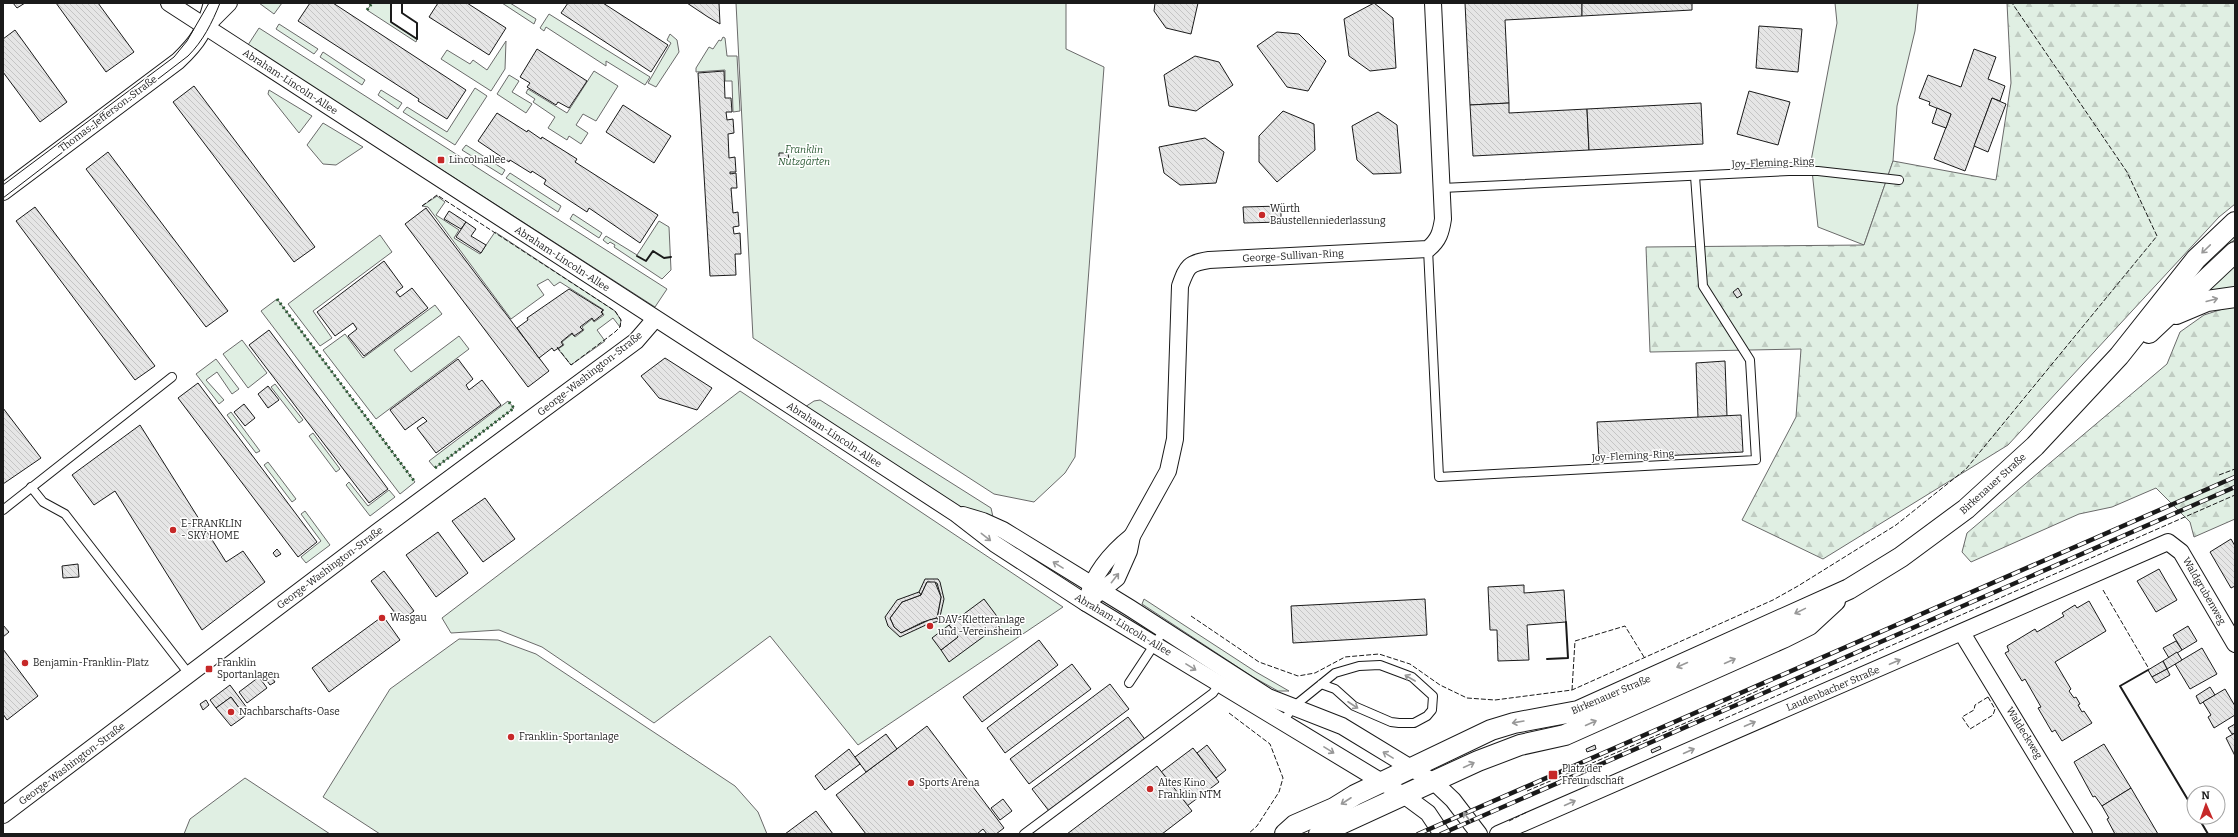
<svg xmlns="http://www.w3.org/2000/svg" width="2238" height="837" font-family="Bitter,serif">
<defs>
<pattern id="forest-firs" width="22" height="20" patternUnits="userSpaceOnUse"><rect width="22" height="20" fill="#e0efe3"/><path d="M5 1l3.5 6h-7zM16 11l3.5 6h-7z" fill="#c0ccc2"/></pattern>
<pattern id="building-back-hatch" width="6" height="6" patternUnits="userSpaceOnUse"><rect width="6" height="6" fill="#e6e6e6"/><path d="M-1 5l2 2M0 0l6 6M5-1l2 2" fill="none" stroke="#c5c5c5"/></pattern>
</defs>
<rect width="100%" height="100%" fill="#fff"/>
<g fill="#e0efe3" stroke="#6a6a6a">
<polygon points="259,3 282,3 274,14"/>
<polygon points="372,3 391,3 391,22 417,39 416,42 367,10"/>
<polygon points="502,3 510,3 536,19 534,24"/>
<polygon points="736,3 1066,3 1066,49 1104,67 1075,457 1065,473 1034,502 994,494 753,338"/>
<polygon points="1835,3 1918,3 1915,31 1897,106 1893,161 1864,245 1818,227 1811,161 1837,23"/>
<polygon points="549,14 650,77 645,85 606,61 606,66 546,27 544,31 540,28"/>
<polygon points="279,24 318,49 314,54 276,29"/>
<polygon points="259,28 667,289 655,307 248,45"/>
<polygon points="670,34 677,40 679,52 656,87 648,83 671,43 667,40"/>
<polygon points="723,37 725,38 727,56 737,56 740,111 733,112 732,81 725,81 725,70 696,72 696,68 709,47 713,49 719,40 721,41"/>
<polygon points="506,41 505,69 491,91 441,59 447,50 470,64 473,60 487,70"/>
<polygon points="323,52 365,80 362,85 320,57"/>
<polygon points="594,71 618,86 596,121 583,114 576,125 588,133 581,144 569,136 567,140 548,128 555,117 533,102 535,99 526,93 528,89 567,113"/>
<polygon points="509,75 519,81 512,92 532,104 526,113 497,94"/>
<polygon points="475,88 487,96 455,145 403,112 407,107 447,132"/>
<polygon points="269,90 312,116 299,133 268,94"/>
<polygon points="381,90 402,103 398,109 378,95"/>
<polygon points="323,123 363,147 336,165 323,164 307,145"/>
<polygon points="466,145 505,170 502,175 462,150"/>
<polygon points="510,173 561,206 558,212 506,178"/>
<polygon points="437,196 445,202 436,215 459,230 454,238 480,254 495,232 615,311 621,320 620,327 613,318 597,330 605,341 571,365 558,349 564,345 562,342 572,334 575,337 584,330 582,327 592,319 594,322 604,315 602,312 604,310 560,282 554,286 548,279 537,285 544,295 511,319 428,207 422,206"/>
<polygon points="573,214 602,233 599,238 570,219"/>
<polygon points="659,221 669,227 671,270 662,279 614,247 615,245 610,242 608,244 603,240 606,236 637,255"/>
<polygon points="2235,234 2235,239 2193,279 2201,263"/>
<polygon points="380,235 392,252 313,311 332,338 320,346 288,304"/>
<polygon points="2235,259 2235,289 2204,295"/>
<polygon points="277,299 415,482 400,494 261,311"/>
<polygon points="435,305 442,314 394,350 411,372 459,336 469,349 376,419 323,350 345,334 363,358"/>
<polygon points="242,340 267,373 248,388 223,354"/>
<polygon points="216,359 239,389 232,394 217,372 206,380 224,400 219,404 196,374"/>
<polygon points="275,384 303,420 299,423 271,387"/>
<polygon points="740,391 1063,607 858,745 770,636 654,723 542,647 499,630 451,633 442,618"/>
<polygon points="820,400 991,508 993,517 957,506 805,407 814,401"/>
<polygon points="508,401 514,408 435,468 429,461"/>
<polygon points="231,412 260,451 256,453 227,415"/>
<polygon points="313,433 340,469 336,472 309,436"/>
<polygon points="268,462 296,499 292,502 264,465"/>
<polygon points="349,482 368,506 389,490 395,497 370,516 346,485"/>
<polygon points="305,511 330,545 306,563 301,557 321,541 301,514"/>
<polygon points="1144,599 1256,672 1289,691 1278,691 1253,677 1142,604"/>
<polygon points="459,639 498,640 536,654 735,786 758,812 767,834 380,834 323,797 390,689"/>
<polygon points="245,778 330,834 184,834 190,819"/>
</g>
<g fill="url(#forest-firs)" stroke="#6a6a6a">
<polygon points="2007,3 2235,3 2235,204 2219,217 2008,445 1823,559 1742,520 1796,417 1801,349 1650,352 1646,247 1864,245 1893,161 1996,180 2011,83"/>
<polygon points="2229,307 2235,307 2235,519 2194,537 2190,522 2156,488 2112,507 2079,514 1971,562 1962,552 1967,533 2167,364 2180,332 2204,315"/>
</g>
<g fill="url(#building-back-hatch)" stroke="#1a1a1a">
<polygon points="13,3 25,3 17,8"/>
<polygon points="56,3 98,3 134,52 106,72"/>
<polygon points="310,3 333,3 466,90 447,119 418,101 419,99 298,21"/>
<polygon points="438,3 467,3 506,28 489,55 429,17"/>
<polygon points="568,3 603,3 668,45 651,72 561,13"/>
<polygon points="687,3 719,3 720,24 708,17"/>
<polygon points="1155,3 1198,3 1191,34 1166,28 1154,11"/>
<polygon points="1374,3 1393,18 1396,68 1370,71 1349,56 1344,19"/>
<polygon points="1465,3 1582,3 1582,16 1505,20 1509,103 1470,105"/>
<polygon points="1582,3 1692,3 1692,10 1582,16"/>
<polygon points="1759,26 1802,29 1798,72 1756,68"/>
<polygon points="15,30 67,102 40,122 3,72 3,39"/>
<polygon points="1277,32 1299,34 1326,61 1308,91 1287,87 1257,46"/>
<polygon points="537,49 587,81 569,108 558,102 556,105 527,87 530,83 520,77"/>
<polygon points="1974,49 1996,57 1988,79 2005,86 2000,101 1992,98 1965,171 1934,159 1951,114 1929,105 1930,102 1919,98 1928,75 1961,87"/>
<polygon points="1195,56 1219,62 1233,85 1196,111 1169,106 1164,75"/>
<polygon points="724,71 725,98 731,98 732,112 726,112 727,120 733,119 734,133 728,134 729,158 735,157 736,172 730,172 730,174 736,173 737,188 731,188 733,213 738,212 739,226 733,227 734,234 740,233 741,254 735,254 736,275 710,276 698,73"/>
<polygon points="194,86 315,247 294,262 173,102"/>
<polygon points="1749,91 1790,102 1778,145 1737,134"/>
<polygon points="1992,98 2006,104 1988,152 1974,146"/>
<polygon points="1509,103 1509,113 1587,109 1589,150 1473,156 1470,105"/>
<polygon points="1701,103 1703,144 1589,150 1587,109"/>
<polygon points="623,105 671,136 654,163 606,132"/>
<polygon points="1937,108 1951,114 1946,128 1932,123"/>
<polygon points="1283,111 1314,124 1315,150 1277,182 1259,162 1259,136"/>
<polygon points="1378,112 1397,125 1401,173 1373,174 1357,160 1352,126"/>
<polygon points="497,113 527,132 528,130 541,139 542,137 577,159 575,162 658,215 640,243 589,208 587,212 544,184 546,180 532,171 531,173 510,160 509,162 478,141"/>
<polygon points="1205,138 1224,152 1216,183 1180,185 1164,173 1159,147"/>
<polygon points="108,152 228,311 206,327 86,169"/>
<polygon points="779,153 788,153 789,161 779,161"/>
<polygon points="1281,206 1281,222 1244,223 1243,207"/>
<polygon points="35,207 155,366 135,380 16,221"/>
<polygon points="426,208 549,371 528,387 405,224"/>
<polygon points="449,211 466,222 461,229 444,219"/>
<polygon points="466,222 476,229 471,236 486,245 481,253 456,237"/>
<polygon points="384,261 403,287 396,292 400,297 412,288 428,308 364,356 348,336 357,329 353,323 335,336 317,312"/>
<polygon points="1738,288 1742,295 1737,298 1733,292"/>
<polygon points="569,289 603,310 601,312 603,314 594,321 592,318 580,327 583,330 574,336 572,333 561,342 563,345 554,351 552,348 539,358 517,328 528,320 527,318"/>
<polygon points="269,330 388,489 369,503 249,345"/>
<polygon points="665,358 712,388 697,410 659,398 641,376"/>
<polygon points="458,359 473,379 466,385 469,390 482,380 501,405 436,453 417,428 427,421 423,417 405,430 390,410"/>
<polygon points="1725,361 1727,416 1698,418 1696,363"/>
<polygon points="198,383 317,542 298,557 178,398"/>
<polygon points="268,386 279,400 268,408 258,394"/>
<polygon points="244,404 255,418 245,426 234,412"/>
<polygon points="3,408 41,458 3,484"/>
<polygon points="1741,415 1743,452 1599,459 1597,422"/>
<polygon points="140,425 226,562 243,551 265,582 202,630 115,491 94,505 72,475"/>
<polygon points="485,498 515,539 483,562 452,521"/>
<polygon points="438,532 468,573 436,597 406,555"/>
<polygon points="2231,539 2235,546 2235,586 2231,588 2210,552"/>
<polygon points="277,549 281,554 276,557 273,553"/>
<polygon points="78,564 79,577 63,578 62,566"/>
<polygon points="2159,569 2177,600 2156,612 2137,581"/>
<polygon points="384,571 414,611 401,621 371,581"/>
<polygon points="925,579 938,579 940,582 944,599 939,621 937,618 941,597 937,583 927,582 921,595 919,592"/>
<polygon points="927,582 935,582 941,597 937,618 923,622 901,633 894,627 890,618 902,602 921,595"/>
<polygon points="1524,585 1524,593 1564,590 1566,622 1527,625 1529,660 1498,661 1497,630 1490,630 1488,587"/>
<polygon points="919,592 921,595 902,602 890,618 894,627 901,633 929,620 937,618 939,621 928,624 900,637 888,626 885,617 897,600"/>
<polygon points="984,599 1002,623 949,662 941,650 958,637 949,625"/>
<polygon points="1425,599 1427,635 1293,643 1291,606"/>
<polygon points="2089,601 2106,631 2055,662 2071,689 2069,691 2074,698 2076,697 2080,704 2078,705 2082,712 2084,711 2092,723 2062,741 2055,730 2052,732 2038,708 2041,707 2025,679 2022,681 2005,653 2009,651 2007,646 2035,629 2037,632 2064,616 2062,613 2075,605 2077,608"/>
<polygon points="383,616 400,640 329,692 312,668"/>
<polygon points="3,625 9,632 3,637"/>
<polygon points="949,625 958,637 941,650 932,638"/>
<polygon points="2188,626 2197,641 2182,650 2173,635"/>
<polygon points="1039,640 1058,665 982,722 963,697"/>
<polygon points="2176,641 2182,650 2169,658 2163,648"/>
<polygon points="2202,648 2217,674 2190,689 2175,664"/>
<polygon points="3,649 38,696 7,720 3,714"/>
<polygon points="2177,652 2182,660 2167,669 2163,661"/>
<polygon points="2163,661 2167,669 2152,677 2148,670"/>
<polygon points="1072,664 1091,689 1005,753 987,728"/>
<polygon points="2167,669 2170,675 2156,683 2152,677"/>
<polygon points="270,675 275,682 270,685 265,678"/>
<polygon points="259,677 267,688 247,703 239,692"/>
<polygon points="1110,684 1129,709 1029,784 1010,759"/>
<polygon points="230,685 250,712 245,716 231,697 216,708 210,700"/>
<polygon points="2210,687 2215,695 2200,704 2196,696"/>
<polygon points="2225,689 2235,706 2235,715 2214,728 2208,717 2211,715 2203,702"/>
<polygon points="231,697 245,716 231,726 216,708"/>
<polygon points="206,700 209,705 203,710 200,704"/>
<polygon points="1128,717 1147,742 1049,811 1032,789"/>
<polygon points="2235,724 2235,733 2232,734 2228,728"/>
<polygon points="927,726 1004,828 996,834 987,834 983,829 977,834 866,834 836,795"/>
<polygon points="2235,733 2235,756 2226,738"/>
<polygon points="886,734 897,749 866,772 855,757"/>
<polygon points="2104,744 2131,788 2102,806 2095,796 2093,797 2074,762"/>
<polygon points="1207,745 1226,770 1216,778 1197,753"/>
<polygon points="1595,745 1596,749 1587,752 1586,749"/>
<polygon points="1660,746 1661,749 1652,753 1651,750"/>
<polygon points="1193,748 1219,782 1187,806 1161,772"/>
<polygon points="849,749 860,764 825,790 815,776"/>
<polygon points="1157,766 1192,811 1162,834 1067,834"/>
<polygon points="2131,788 2158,834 2115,834 2107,819 2109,818 2102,806"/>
<polygon points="1003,799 1012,811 1000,820 991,808"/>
<polygon points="816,811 833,834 785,834"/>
</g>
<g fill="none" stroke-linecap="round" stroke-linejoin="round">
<defs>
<g id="service">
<polyline points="1442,188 1789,171 1818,171 1899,180"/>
<polyline points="1428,249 1439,477 1756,460 1750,360 1703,286 1695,176"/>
<polyline points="31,487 43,502 65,514 189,674"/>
<polyline points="3,510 172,377"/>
<polyline points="1129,683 1164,630"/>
<polyline points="1283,722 1293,707 1335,673 1359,666 1380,665 1412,677 1433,696 1432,710 1427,716 1414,723 1399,723 1391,722 1354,706 1335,689 1321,684"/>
<polyline points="1024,834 1213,693 1219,684"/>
</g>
<g id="minor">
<polyline points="169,3 794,408 955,513 995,544 1086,603 1405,796 1428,813 1442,834"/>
<polyline points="205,27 229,3"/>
<path d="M3,192L178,61C199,41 204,32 212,3"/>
<polyline points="963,515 983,521 1003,530 1130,608 1268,697 1342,726 1434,782 1453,800 1479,834"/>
<path d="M1088,596C1095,571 1112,552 1132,536"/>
<path d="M1086,603L1117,578L1129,551L1132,536L1168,471L1175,439L1180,286C1187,267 1188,263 1209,260L1428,249C1439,240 1441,232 1443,219L1433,3"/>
<polyline points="1962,633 2084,834"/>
<polyline points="3,815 380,530 636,341 655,319"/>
<polyline points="1498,834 2168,542 2181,552 2235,644"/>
</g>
<g id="tertiary">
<polyline points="2176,314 2207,301 2235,297"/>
<polyline points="2149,333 2235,252"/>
<polyline points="1285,834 1295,825 1334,808 1355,795 1491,730 1514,723 1578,711 1849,589 1901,557 1966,509 2035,446 2119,356 2196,259 2235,222"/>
<polyline points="1319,834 1478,761 1520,745 1565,735 1785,637 1809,625 1835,601"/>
</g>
</defs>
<use href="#service" stroke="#1a1a1a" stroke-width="10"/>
<use href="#minor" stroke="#1a1a1a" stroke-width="18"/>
<use href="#tertiary" stroke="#1a1a1a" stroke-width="22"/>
<use href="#service" stroke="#fff" stroke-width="8"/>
<use href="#minor" stroke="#fff" stroke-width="16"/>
<use href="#tertiary" stroke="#fff" stroke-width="20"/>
<g stroke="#1a1a1a" stroke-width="1">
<polyline points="3,185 174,57 187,41 209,3"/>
<path d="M3,198L188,56C203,41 212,23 220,3"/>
</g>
<defs>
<g id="rail">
<polyline points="1418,834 2235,477"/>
<polyline points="1441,834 2235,487"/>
</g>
</defs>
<use href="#rail" stroke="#1a1a1a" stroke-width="4.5"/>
<use href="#rail" stroke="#fff" stroke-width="3" stroke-dasharray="9" stroke-linecap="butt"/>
<g stroke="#2b5a34" stroke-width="3" stroke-dasharray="2 3" stroke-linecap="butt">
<polyline points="367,10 372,3"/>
<polyline points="277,299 415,482"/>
<polyline points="435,468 514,408 508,401"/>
</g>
<g stroke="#1a1a1a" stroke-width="1" stroke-dasharray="5 2" stroke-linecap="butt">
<polyline points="422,206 437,195 615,311 621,320 620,327 615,332 571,365 557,347"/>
<polyline points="2219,475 2235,469"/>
<polyline points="2103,590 2149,669"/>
<polyline points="1191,616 1259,662 1298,676 1315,673 1345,657 1379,654 1410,664 1440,685 1467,698 1495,700 1572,690 1773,600 1798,586 1896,525 1966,469 2157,236 2127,172 2012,3"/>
<polyline points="1572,690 1575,641 1625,626 1644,657"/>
<polygon points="1988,697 1995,709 1993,715 1970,729 1962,717 1974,710 1975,705"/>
<polyline points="1715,710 1768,686"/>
<polyline points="1229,713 1270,744 1283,778 1279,792 1257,826 1248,834"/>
<polyline points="1719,721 2235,495"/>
<polyline points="1527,791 1704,715"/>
<polyline points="1509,821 1527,812"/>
</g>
<g stroke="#1a1a1a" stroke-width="2">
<polyline points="398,3 391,3 391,22 417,39 417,23 402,13 402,3"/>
<polyline points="637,256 646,261 653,251 664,258 671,257"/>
<polyline points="1547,659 1568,658 1566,622"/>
<polyline points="2148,670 2120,686 2194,810"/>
<polyline points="2198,817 2208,834"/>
</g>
</g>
<defs><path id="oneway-shaft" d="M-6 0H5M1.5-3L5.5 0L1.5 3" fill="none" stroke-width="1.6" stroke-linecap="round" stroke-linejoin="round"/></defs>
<g stroke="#989898">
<use href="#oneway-shaft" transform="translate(2206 249) rotate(136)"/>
<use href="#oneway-shaft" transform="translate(2212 300) rotate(-15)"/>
<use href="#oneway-shaft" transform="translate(986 537) rotate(38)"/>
<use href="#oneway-shaft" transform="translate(1058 565) rotate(-148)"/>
<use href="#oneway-shaft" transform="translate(1115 578) rotate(-52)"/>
<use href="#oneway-shaft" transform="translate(1800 611) rotate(154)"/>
<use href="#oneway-shaft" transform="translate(1730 661) rotate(-24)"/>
<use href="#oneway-shaft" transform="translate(1895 662) rotate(-23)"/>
<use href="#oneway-shaft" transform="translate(1682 665) rotate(156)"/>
<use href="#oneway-shaft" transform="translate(1191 667) rotate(32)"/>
<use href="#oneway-shaft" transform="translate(1410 678) rotate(-150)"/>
<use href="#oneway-shaft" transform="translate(1353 705) rotate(33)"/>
<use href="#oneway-shaft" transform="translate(1518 722) rotate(170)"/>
<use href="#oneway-shaft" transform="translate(1591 723) rotate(-24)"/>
<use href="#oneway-shaft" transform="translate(1750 724) rotate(-23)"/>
<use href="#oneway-shaft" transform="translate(1329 750) rotate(32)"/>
<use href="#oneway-shaft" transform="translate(1689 751) rotate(-24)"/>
<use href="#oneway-shaft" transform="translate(1388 755) rotate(-149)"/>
<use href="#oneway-shaft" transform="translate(1469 765) rotate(-25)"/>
<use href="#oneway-shaft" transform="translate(1346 801) rotate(147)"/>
<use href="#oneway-shaft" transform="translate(1570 803) rotate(-24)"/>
<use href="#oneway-shaft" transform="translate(1467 817) rotate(-127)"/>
</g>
<g fill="#c62828" stroke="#fff" stroke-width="1.5">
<rect x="437" y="156" width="8" height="8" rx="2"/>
<circle cx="1262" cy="215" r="4"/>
<circle cx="173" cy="530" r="4"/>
<circle cx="382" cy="618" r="4"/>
<circle cx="930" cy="626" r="4"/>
<circle cx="25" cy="663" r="4"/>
<rect x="205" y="665" width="8" height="8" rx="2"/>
<circle cx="231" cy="712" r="4"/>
<circle cx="511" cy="737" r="4"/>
<rect x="1548" y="770" width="10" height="10" rx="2"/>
<circle cx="911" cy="783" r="4"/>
<circle cx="1150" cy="789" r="4"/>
</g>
<g text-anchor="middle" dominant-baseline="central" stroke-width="3" stroke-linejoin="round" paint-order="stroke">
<g font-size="10" fill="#1a1a1a" stroke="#fff">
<text transform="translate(290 82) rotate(33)">Abraham-Lincoln-Allee</text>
<text transform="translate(108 114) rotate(-37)">Thomas-Jefferson-Straße</text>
<text transform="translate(1773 163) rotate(-2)">Joy-Fleming-Ring</text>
<text transform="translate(1293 256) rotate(-3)">George-Sullivan-Ring</text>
<text transform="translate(562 259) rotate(33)">Abraham-Lincoln-Allee</text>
<text transform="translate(590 374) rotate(-38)">George-Washington-Straße</text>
<text transform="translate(834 435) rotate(33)">Abraham-Lincoln-Allee</text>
<text transform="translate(1633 456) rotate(-3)">Joy-Fleming-Ring</text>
<text transform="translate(1993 484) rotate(-42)">Birkenauer Straße</text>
<text transform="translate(330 568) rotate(-37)">George-Washington-Straße</text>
<text transform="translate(2204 591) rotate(60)">Waldgrubenweg</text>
<text transform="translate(1123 625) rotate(31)">Abraham-Lincoln-Allee</text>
<text transform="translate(1833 689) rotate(-23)">Laudenbacher Straße</text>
<text transform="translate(1611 695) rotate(-23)">Birkenauer Straße</text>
<text transform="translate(2024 733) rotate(58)">Waldeckweg</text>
<text transform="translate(72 764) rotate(-37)">George-Washington-Straße</text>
</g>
<g font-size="10" font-style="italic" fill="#2b5a34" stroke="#fff">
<text x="804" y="150">Franklin<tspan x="804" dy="12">Nutzgärten</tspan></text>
</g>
<g font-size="10" fill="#1a1a1a" stroke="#fff" text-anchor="start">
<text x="449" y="160">Lincolnallee</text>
<text x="1270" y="209">Würth<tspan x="1270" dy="12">Baustellenniederlassung</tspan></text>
<text x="181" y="524">E-FRANKLIN<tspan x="181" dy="12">- SKY HOME</tspan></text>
<text x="390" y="618">Wasgau</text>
<text x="938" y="620">DAV-Kletteranlage<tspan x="938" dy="12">und -Vereinsheim</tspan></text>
<text x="33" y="663">Benjamin-Franklin-Platz</text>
<text x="217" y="663">Franklin<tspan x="217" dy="12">Sportanlagen</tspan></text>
<text x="239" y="712">Nachbarschafts-Oase</text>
<text x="519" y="737">Franklin-Sportanlage</text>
<text x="1562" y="769">Platz der<tspan x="1562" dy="12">Freundschaft</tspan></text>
<text x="919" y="783">Sports Arena</text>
<text x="1158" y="783">Altes Kino<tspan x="1158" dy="12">Franklin NTM</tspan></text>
</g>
</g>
<rect width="2238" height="837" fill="none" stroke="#1a1a1a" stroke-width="8"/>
<g transform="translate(2206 805) rotate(358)"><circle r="19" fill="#ffffff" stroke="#a3a3a3"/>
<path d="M0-3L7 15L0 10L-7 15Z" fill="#c62828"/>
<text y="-6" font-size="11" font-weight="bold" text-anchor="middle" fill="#1a1a1a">N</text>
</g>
</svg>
